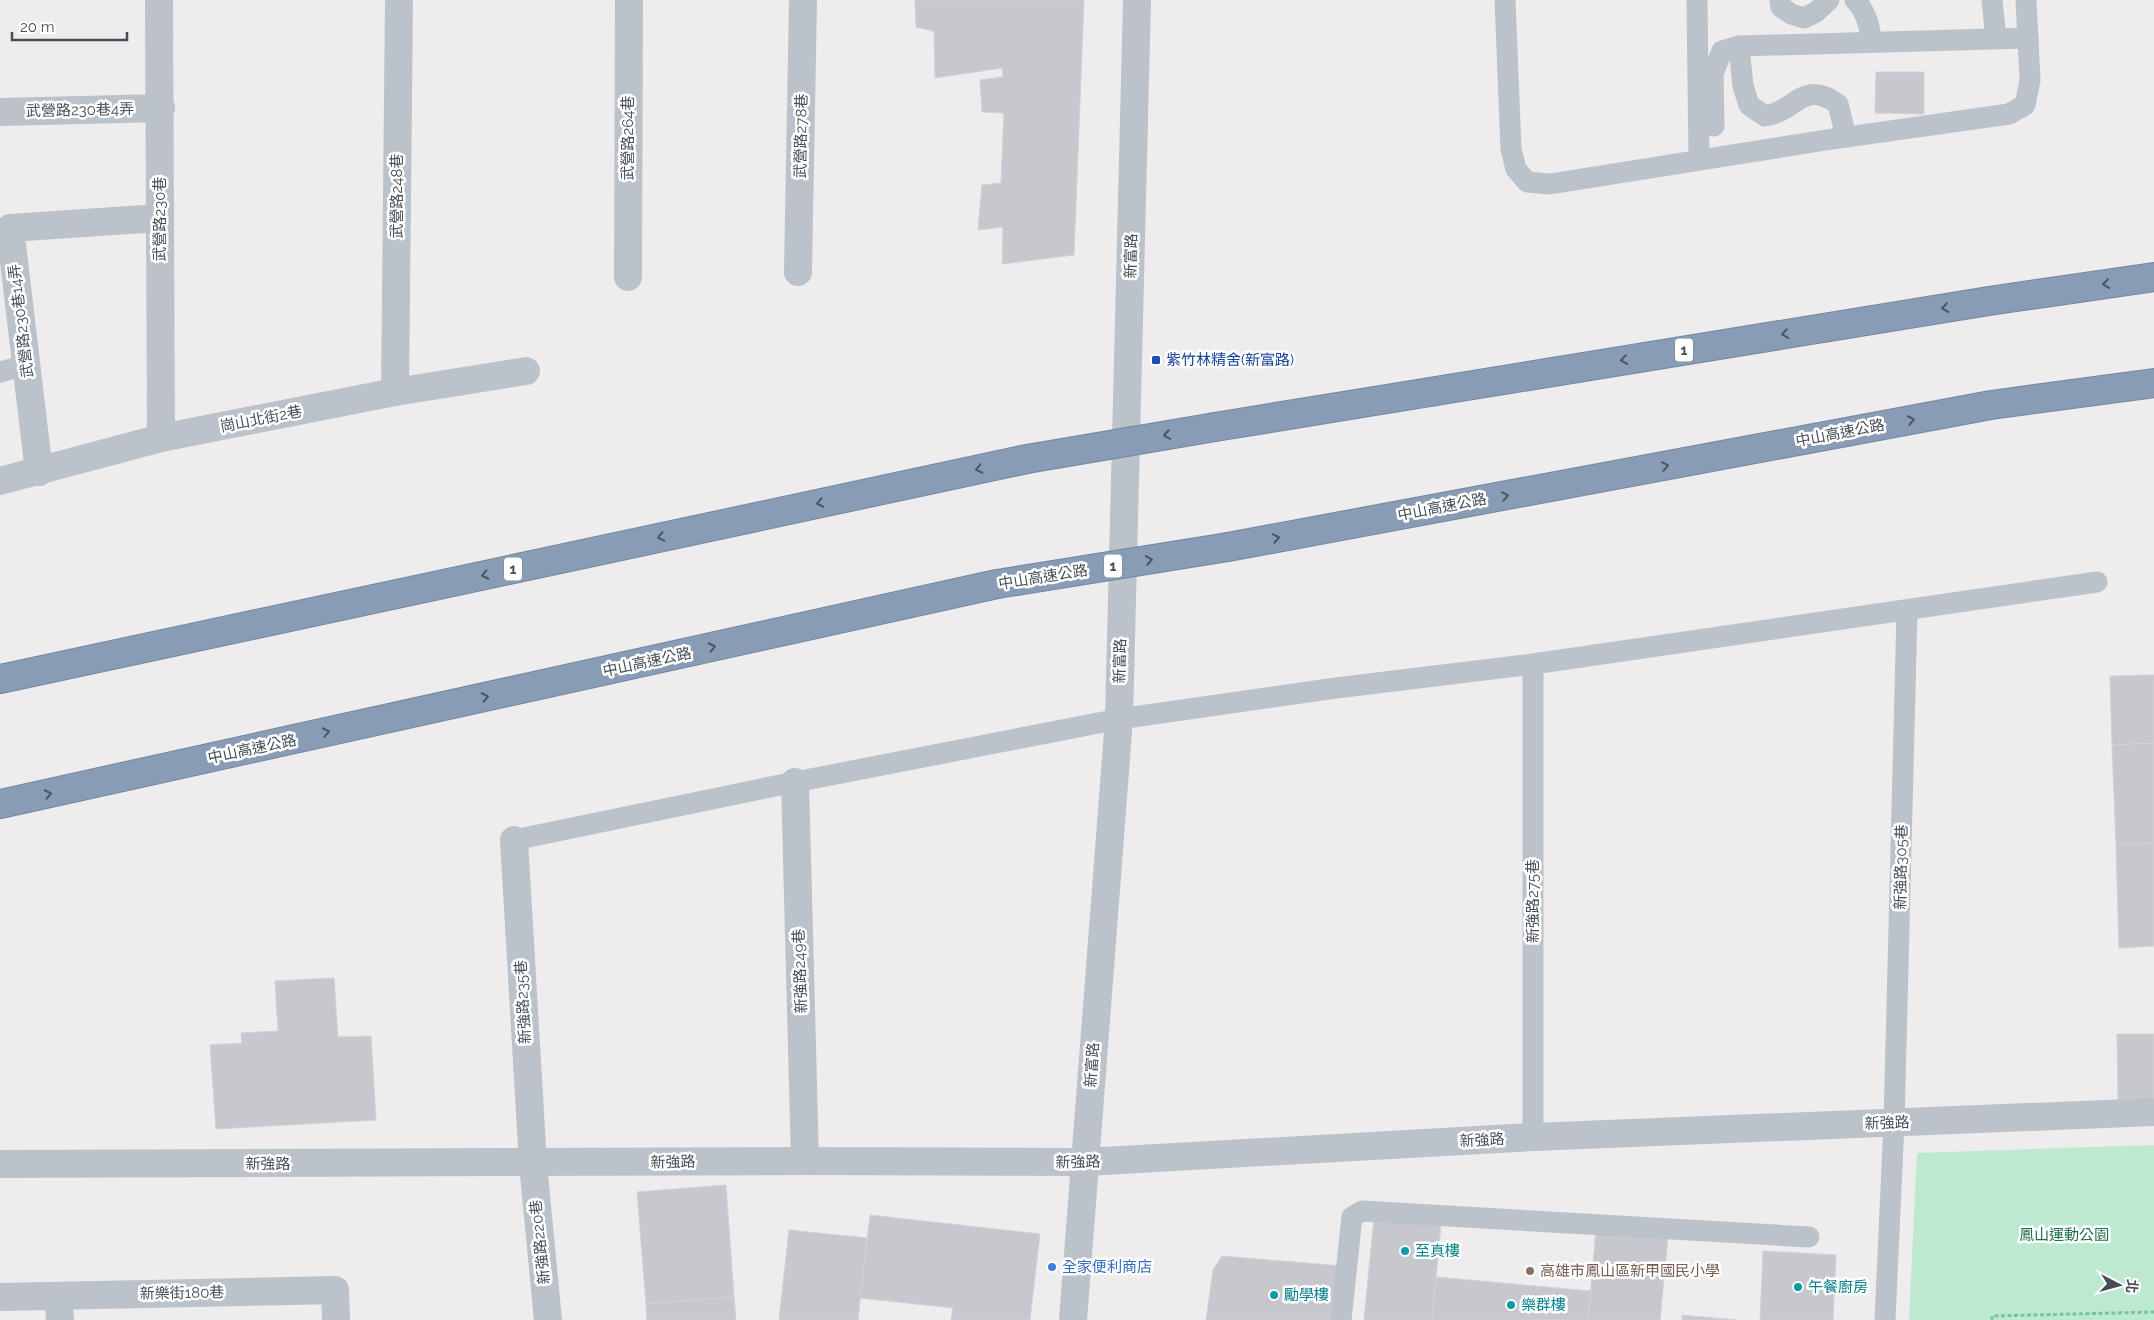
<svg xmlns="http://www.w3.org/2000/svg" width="2154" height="1320" font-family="Raleway,'Noto Sans TC',sans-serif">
<rect width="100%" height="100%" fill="#eeecec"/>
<polygon fill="#bde9d0" points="2154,1145 2154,1320 1909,1320 1917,1153"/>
<g fill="#c7c8ce" stroke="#d0d2d7">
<polygon points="915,0 1084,0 1074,255 1002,264 1003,227 978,230 982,185 1001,183 1004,113 982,112 980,80 1003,77 1002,68 935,78 934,31 916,27"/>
<polygon points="1876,72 1924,72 1924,114 1875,113"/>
<polygon points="2154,675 2154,743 2112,745 2110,676"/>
<polygon points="2154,743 2154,843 2116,845 2112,745"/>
<polygon points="2154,843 2154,946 2119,948 2116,845"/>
<polygon points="334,978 338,1037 371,1036 376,1120 216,1129 210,1045 242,1043 241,1033 278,1031 275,981"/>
<polygon points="2117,1034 2154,1034 2154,1100 2118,1100"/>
<polygon points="726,1185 734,1297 646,1304 637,1192"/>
<polygon points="870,1215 1040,1234 1030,1320 951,1320 953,1308 860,1298"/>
<polygon points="1374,1218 1441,1225 1432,1320 1364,1320"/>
<polygon points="789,1230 867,1238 858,1320 779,1320"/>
<polygon points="1596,1230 1668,1237 1660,1320 1588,1320"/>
<polygon points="1763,1251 1836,1255 1833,1320 1760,1320"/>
<polygon points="1222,1256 1342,1266 1337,1320 1206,1320 1213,1270"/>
<polygon points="1436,1277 1591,1291 1588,1320 1432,1320"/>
<polygon points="734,1297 736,1320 647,1320 646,1304"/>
<polygon points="1682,1315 1737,1320 1682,1320"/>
</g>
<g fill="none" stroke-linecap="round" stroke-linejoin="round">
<defs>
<g id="highway">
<polyline points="1215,427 1989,301 2154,277"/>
<polyline points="1228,547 1991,405 2154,383"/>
<polyline points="0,679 1027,459"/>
<polyline points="0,804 997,584"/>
</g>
</defs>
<use href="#highway" stroke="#7387a2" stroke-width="30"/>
<polyline stroke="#7ac3a2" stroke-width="3" stroke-dasharray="4 2.5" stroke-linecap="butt" points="1992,1320 1992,1316 2154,1312"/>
<g stroke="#bbc2ca" stroke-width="21">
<polyline points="1505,0 1511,149 1516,169 1527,182 1550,184 1826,140 2009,114 2025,105 2030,80 2026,0"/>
<polyline points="1697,0 1699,160"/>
<polyline points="1780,0 1781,7 1791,14 1804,18 1816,12 1829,0"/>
<path d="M1855,0C1867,13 1869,25 1872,42"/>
<polyline points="1992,1 1996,39"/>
<path d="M1739,46L1743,86L1749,105L1765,116C1797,111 1802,79 1838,104L1846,137"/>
<polyline points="1714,126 1713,74 1722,51 1739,46 2028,38"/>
<polyline points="0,372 26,365"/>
<polyline points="1533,664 1533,1137"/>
<polyline points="514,840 795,782 1119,719 1336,688 1533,664 2097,582"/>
<polyline points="1341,1320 1352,1217 1362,1211 1809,1237"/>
<polyline points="1885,1320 1894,1123 1907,612"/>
</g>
<g stroke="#bbc2ca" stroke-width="28">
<polyline points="159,0 161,438"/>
<polyline points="0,112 161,108"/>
<polyline points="798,272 803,0"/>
<polyline points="628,277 629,0"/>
<polyline points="395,392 399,0"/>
<polyline points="39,472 10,228 159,218"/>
<polyline points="0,481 161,438 395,392 526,371"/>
<polyline points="795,782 805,1161"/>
<polyline points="514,840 533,1164 548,1320"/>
<polyline points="0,1164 805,1161 1085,1162 1533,1137 2154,1112"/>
<polyline points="58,1296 60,1320"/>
<polyline points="0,1297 335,1290 336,1320"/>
<polyline points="1073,1320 1119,719 1137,0"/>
</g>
<use href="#highway" stroke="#889cb6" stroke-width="28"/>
<defs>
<g id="highway-bridge">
<polyline points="1027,459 1215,427"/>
<polyline points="997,584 1228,547"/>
</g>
</defs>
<use href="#highway-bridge" stroke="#7387a2" stroke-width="30" stroke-linecap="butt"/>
<use href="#highway-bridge" stroke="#889cb6" stroke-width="28"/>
</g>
<defs><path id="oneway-chevron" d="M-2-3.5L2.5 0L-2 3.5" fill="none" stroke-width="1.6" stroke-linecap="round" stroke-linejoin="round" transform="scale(1.25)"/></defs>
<g stroke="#4d5660">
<use href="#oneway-chevron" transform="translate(2106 284) rotate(172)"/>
<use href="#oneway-chevron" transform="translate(1945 308) rotate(171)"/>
<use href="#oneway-chevron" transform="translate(1785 334) rotate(171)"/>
<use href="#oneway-chevron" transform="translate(1624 360) rotate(171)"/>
<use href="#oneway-chevron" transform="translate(1911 420) rotate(-11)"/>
<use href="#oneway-chevron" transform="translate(1167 435) rotate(170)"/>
<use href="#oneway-chevron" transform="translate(1665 466) rotate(-11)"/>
<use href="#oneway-chevron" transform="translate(979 469) rotate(168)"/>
<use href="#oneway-chevron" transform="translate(1505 496) rotate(-11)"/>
<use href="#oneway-chevron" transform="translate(820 503) rotate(168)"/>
<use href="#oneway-chevron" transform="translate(661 537) rotate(168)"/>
<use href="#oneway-chevron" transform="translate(1276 538) rotate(-11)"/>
<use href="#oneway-chevron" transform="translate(1149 560) rotate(-9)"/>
<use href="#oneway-chevron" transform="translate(485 575) rotate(168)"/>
<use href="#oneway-chevron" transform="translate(712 647) rotate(-12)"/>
<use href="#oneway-chevron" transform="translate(485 697) rotate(-12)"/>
<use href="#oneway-chevron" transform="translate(326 732) rotate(-12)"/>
<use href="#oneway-chevron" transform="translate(48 794) rotate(-12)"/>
</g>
<rect fill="#1a4fb4" stroke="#fff" stroke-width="2" x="1151" y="355" width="10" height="10" rx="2.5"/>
<g fill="#0f9aa8" stroke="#fff" stroke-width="2">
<circle cx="1405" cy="1251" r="5"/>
<circle cx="1798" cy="1287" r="5"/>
<circle cx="1274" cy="1295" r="5"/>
<circle cx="1511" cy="1305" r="5"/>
</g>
<circle fill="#3f7fe0" stroke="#fff" stroke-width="2" cx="1052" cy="1267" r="5"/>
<circle fill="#8d6e63" stroke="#fff" stroke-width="2" cx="1530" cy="1271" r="5"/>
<g text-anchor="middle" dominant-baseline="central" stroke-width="5" stroke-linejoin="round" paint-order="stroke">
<g fill="#fff" stroke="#7e8389" stroke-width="1">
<rect x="1675" y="338.5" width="18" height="23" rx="4"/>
<rect x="1104" y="554.5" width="18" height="23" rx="4"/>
<rect x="504" y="557.5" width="18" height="23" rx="4"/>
</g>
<g font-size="14" font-weight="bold" fill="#464e57">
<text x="1684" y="350">1</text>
<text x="1113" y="566">1</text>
<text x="513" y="569">1</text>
</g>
<g font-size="15" fill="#464e57" stroke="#fff">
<text transform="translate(80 110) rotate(-1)">武營路230巷4弄</text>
<text transform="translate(801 136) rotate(-89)">武營路278巷</text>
<text transform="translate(628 138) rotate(-90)">武營路264巷</text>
<text transform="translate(397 196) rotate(-90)">武營路248巷</text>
<text transform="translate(160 219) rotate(-90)">武營路230巷</text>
<text transform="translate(1131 256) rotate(-89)">新富路</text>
<text transform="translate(21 321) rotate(-97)">武營路230巷14弄</text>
<text transform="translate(261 419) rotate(-11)">崗山北街2巷</text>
<text transform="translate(1840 433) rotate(-11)">中山高速公路</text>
<text transform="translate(1442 507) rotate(-11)">中山高速公路</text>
<text transform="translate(1043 577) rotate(-9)">中山高速公路</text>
<text transform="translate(1120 661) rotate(-89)">新富路</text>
<text transform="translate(647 662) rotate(-12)">中山高速公路</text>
<text transform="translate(252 749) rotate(-12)">中山高速公路</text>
<text transform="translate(1901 867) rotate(-89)">新強路305巷</text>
<text transform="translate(1533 901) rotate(-90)">新強路275巷</text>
<text transform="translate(800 971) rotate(-92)">新強路249巷</text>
<text transform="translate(523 1002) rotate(-93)">新強路235巷</text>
<text transform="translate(1092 1065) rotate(-86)">新富路</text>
<text transform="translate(1887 1123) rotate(-2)">新強路</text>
<text transform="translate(1482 1140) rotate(-3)">新強路</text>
<text transform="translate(673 1162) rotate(-1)">新強路</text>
<text transform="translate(1078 1162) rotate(-1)">新強路</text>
<text x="268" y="1164">新強路</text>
<text transform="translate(540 1242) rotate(-96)">新強路220巷</text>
<text transform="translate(182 1293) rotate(-1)">新樂街180巷</text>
</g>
<g font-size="15" fill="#164399" stroke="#fff" text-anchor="start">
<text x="1166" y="360">紫竹林精舍(新富路)</text>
</g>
<g font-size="15" fill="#206f4b" stroke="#fff">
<text x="2064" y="1235">鳳山運動公園</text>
</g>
<g font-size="15" fill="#0d838f" stroke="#fff" text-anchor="start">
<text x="1415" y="1251">至真樓</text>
<text x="1808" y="1287">午餐廚房</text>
<text x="1284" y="1295">勵學樓</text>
<text x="1521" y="1305">樂群樓</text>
</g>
<g font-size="15" fill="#366cbe" stroke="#fff" text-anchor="start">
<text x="1062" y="1267">全家便利商店</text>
</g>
<g font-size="15" fill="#785e54" stroke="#fff" text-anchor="start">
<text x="1540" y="1271">高雄市鳳山區新甲國民小學</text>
</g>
</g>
<g transform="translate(2119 1285) rotate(96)" stroke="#ffffff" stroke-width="4" paint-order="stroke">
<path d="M0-4L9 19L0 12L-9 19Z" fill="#464e57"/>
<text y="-8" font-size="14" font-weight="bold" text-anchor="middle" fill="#464e57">北</text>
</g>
<path d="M12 32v8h115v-8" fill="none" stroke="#464e57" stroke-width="2.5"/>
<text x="20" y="32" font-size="15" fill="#464e57" stroke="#ffffff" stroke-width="4" paint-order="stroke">20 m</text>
</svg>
